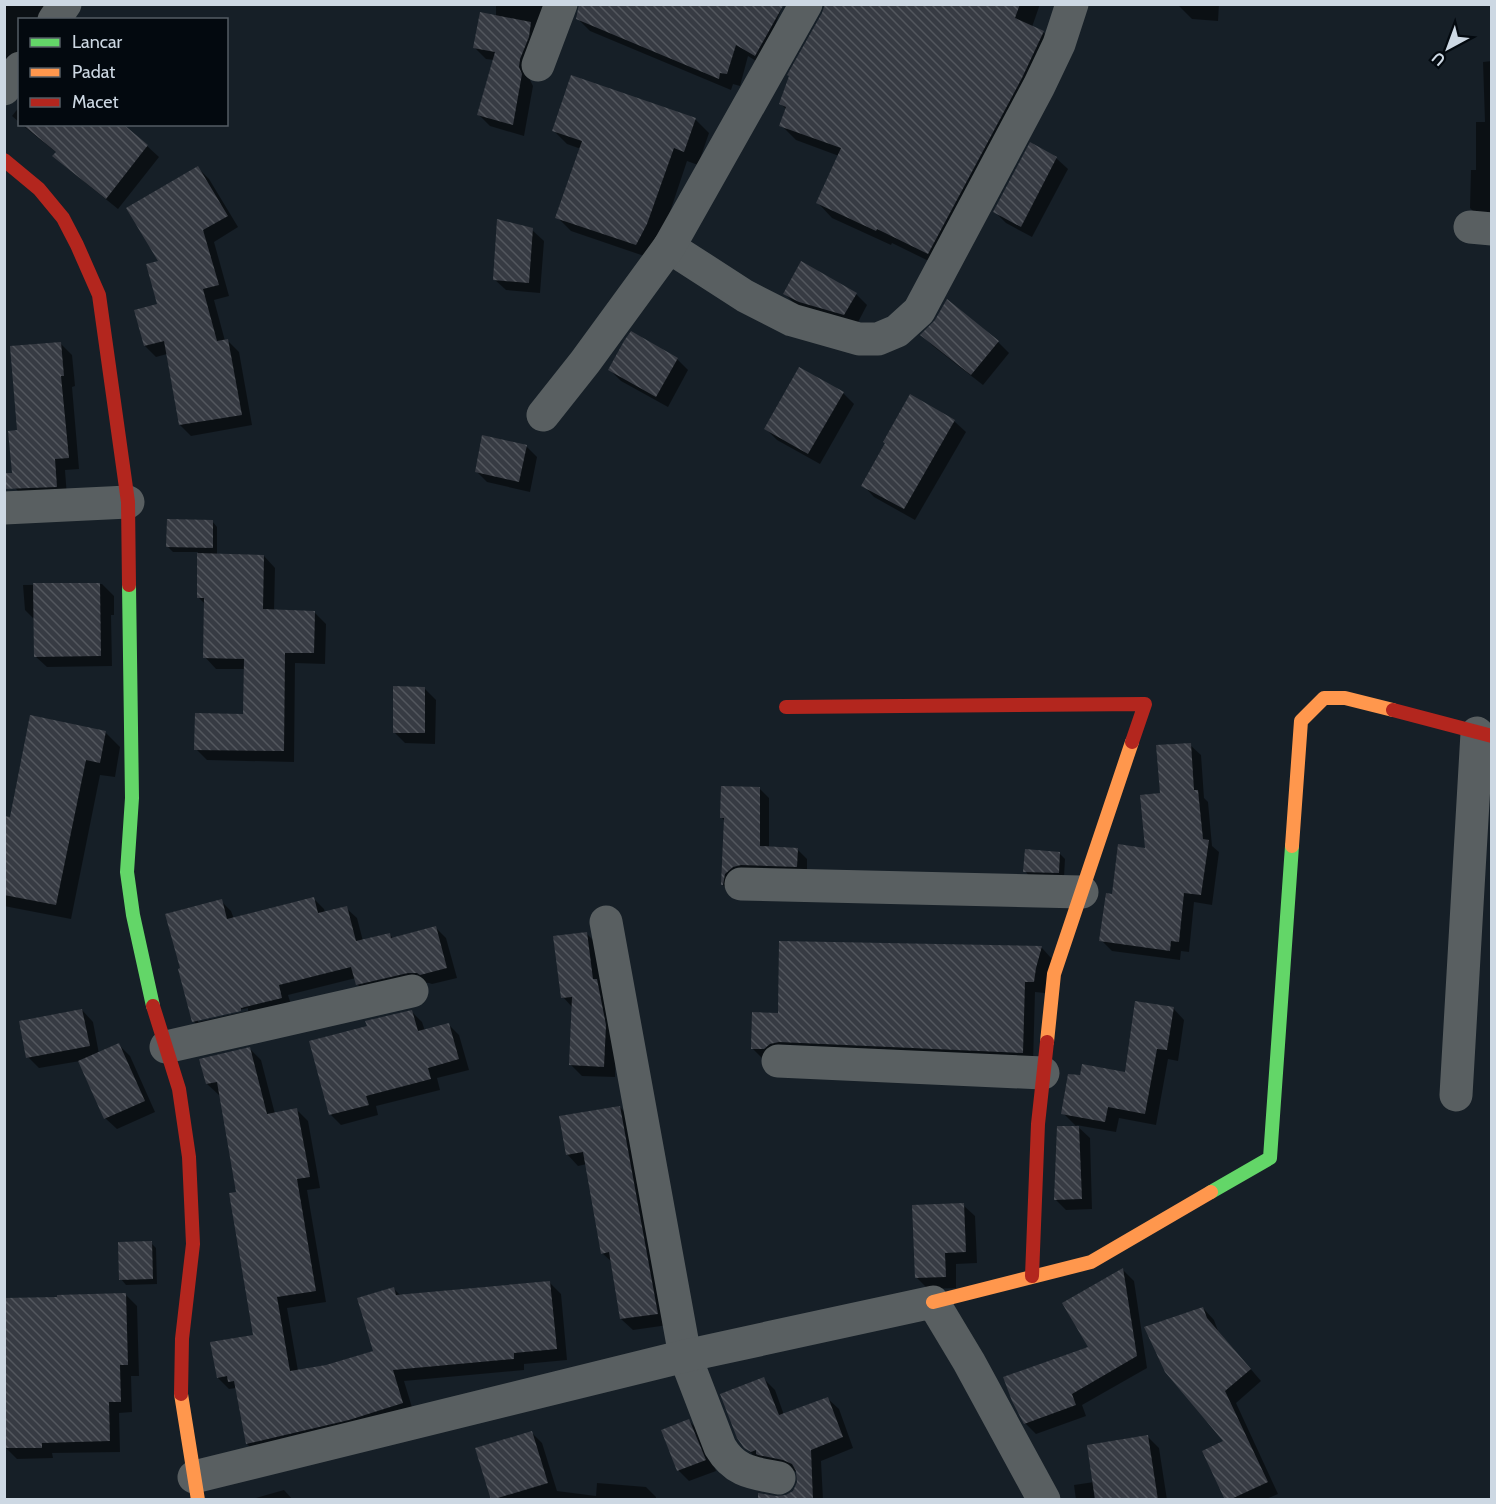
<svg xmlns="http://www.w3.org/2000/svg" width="1496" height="1504" font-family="Cabin,sans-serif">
<defs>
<pattern id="building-back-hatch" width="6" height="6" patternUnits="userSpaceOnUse" patternTransform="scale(1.5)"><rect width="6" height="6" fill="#373b43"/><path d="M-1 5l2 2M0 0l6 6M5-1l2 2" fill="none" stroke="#53575e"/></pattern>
</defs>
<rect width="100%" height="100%" fill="#161f27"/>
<g fill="#0007" fill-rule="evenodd">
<polygon points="4,4 61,4 50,20 20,20 20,65 4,83"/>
<polygon points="496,4 551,4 531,71 530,80 533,86 524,136 490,126 479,115 494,60 486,59 475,48 496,17"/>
<polygon points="783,4 761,64 748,56 740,86 733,84 731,90 590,31 577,18"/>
<polygon points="826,4 1040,4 1032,27 1043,32 1058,47 943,268 892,243 891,245 832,218 818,203 839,156 796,140 781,125 787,110 781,104 824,13"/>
<polygon points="1177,4 1219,4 1218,21 1192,19"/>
<polygon points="1492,61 1492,222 1483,221 1470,208 1471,170 1476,170 1476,122 1485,122 1483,62"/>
<polygon points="20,106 20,123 12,116"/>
<polygon points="695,119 709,133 698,165 687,161 661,239 650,258 571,231 557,217 581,149 567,144 553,130"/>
<polygon points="21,124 120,124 147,146 159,157 118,209 66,167 54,156 57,153"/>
<polygon points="1056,158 1068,169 1032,237 1006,223 995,212"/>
<polygon points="198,168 209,179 238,227 214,242 229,296 214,300 225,341 228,341 239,352 252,425 191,436 180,425 167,354 156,357 145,346 159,305 160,262"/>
<polygon points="532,230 544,241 540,293 506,290 494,279"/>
<polygon points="785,294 856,294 867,305 856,326 796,305"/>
<polygon points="922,335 998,342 1009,353 983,385 933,346"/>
<polygon points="61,344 72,355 75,386 72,387 79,469 65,470 67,497 26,499 15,488 19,432"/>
<polygon points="677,359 688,370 668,407 621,381 610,370"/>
<polygon points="843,393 854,404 820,464 777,440 766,429"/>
<polygon points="954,421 966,432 915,520 874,497 863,485"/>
<polygon points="526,446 537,457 530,492 487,482 476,471"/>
<polygon points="212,521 217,527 217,555 264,556 275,568 274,611 314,612 326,624 325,664 295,663 294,762 207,760 196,749 244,715 245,669 216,669 205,657 206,605 198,597 198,552 173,552 168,547"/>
<polygon points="102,584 114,596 114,615 111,615 112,666 47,667 35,656 35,620 25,610 23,585"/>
<polygon points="424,688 436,700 435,744 405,743 394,732"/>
<polygon points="105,732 120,747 115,777 100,775 71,919 4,906 4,817 11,819"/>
<polygon points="1190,745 1201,755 1204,798 1208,802 1212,846 1219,852 1212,905 1194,902 1189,952 1181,951 1180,960 1112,951 1101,940 1113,896 1147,849 1162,795"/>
<polygon points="759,788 769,798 769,848 798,850 807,859 807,876 732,894 722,884 726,822 722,818"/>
<polygon points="1060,854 1065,859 1064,877 1030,877 1025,871"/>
<path d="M314,899L324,909L325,913L346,908L357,918L363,941L390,935L394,939L436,928L446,938L457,978L432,984L429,983L419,982L367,994L357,984L356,978L288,995L292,1008L204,1031L193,1021L221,901L231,911L234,919ZM248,1008V1011L198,1022V1019Z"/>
<polygon points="587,934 598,945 616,1037 615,1077 582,1076 570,1064 573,1008 563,997"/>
<polygon points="780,943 1042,948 1052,959 1045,993 1035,992 1033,1064 763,1059 752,1048 780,1014"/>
<polygon points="1173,1008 1184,1020 1178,1061 1168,1059 1156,1125 1119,1118 1116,1132 1076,1125 1090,1138 1092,1209 1066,1210 1055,1199 1077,1127 1063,1113 1127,1073"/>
<polygon points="82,1010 93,1022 99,1054 119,1045 130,1056 155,1112 117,1129 105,1118 80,1061 39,1068 28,1057"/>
<polygon points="412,1012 422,1022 425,1031 448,1024 459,1035 469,1070 437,1078 440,1090 376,1106 378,1115 341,1125 330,1114 369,1027"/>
<polygon points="250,1049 261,1060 275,1114 297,1110 308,1121 320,1188 307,1190 326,1302 287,1308 298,1371 327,1366 375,1352 393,1288 401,1296 550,1283 561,1294 567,1360 524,1364 524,1370 404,1381 414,1414 258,1455 247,1444 236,1388 229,1389 218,1378 255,1336 237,1193 220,1094 219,1095 207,1084"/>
<polygon points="620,1107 631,1119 668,1325 633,1330 621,1319 613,1263 602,1253 587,1164 578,1166 567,1154"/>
<polygon points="963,1205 975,1216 977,1263 956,1264 956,1288 928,1289 917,1278"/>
<polygon points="151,1243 156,1248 157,1284 126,1285 121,1279"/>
<polygon points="1123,1270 1134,1281 1147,1368 1082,1405 1086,1416 1036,1434 1025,1423 1090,1347"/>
<polygon points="126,1295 137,1306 139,1376 131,1376 132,1412 119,1413 120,1452 52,1453 53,1458 17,1459 6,1448"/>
<polygon points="1203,1308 1214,1320 1218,1331 1261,1381 1236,1403 1278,1494 1264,1500 1226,1500 1225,1442"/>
<polygon points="764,1379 775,1390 784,1415 827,1398 839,1409 853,1448 821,1461 823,1500 759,1500 786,1497 794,1492 799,1482 798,1472 770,1465 757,1459 745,1447"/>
<polygon points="689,1421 700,1432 716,1471 689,1481 678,1470"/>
<polygon points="532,1433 542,1443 557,1491 596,1496 597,1483 646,1487 656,1497 656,1500 492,1500"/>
<polygon points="1148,1437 1159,1448 1167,1500 1076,1500 1074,1485 1094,1482"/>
<polygon points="284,1490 293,1500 249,1500"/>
</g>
<g fill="url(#building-back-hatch)">
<polygon points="579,4 784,4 755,56 736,45 727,74 720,73 719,79 576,19"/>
<polygon points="825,4 1020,4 1015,18 1044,31 1022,78 928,254 877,229 876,231 816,203 841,148 779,126 786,107 779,104 789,76 787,75 822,13"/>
<polygon points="480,12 531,22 529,37 520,59 519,67 522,74 513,125 477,115 495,52 473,48"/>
<polygon points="571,75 696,118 684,152 674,148 647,224 636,245 555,218 582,141 552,131"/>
<polygon points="22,124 123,124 148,145 106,199 52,156 56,152"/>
<polygon points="1030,142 1057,157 1021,227 993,212"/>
<polygon points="198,166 228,216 203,230 219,285 203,289 217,341 228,339 242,415 179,425 164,341 144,346 134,310 157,304 146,264 158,261 126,208"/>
<polygon points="497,219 533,228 529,283 493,280"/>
<polygon points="801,261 857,293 844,315 799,302 783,294"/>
<polygon points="947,299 999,341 971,375 920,335 935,320"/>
<polygon points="631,331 678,358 656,397 608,370 624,341"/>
<polygon points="61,342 64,376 61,376 69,458 55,459 57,487 4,489 4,473 12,473 8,431 17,430 10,346"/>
<polygon points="799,367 844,392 808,454 764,429"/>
<polygon points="910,394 955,420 904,509 861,486 885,443 883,442"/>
<polygon points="482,435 527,445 519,482 475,472"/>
<polygon points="167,519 213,520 213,548 166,547"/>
<polygon points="197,553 264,555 263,609 315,611 314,653 285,653 284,751 194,750 195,713 243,714 244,659 203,658 204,598 197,598"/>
<polygon points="33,583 100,583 101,656 34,657"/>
<polygon points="393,686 425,687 425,733 393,733"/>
<polygon points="30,715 106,731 100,763 86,760 56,905 4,895 4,816 10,817"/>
<polygon points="1191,743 1194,790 1198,790 1203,839 1209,840 1201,895 1184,893 1179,942 1171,941 1170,951 1099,941 1106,893 1112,894 1118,844 1145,848 1140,795 1160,793 1156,745"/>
<polygon points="721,786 760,787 760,846 798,848 797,867 741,865 733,867 725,874 723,885 721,885 724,818 720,818"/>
<polygon points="1025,849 1060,852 1059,873 1023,872"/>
<polygon points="314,897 318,913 347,906 356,941 390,933 391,938 436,926 447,968 420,975 417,973 408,973 356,985 351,967 279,985 282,998 241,1008 241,1011 192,1022 178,969 180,968 165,914 222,899 227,919"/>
<polygon points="587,932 593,979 597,979 606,1025 604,1067 569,1065 572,997 561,998 553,936"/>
<polygon points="779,941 1042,946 1036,968 1034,982 1025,982 1023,1053 779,1042 770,1044 764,1049 751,1049 752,1012 778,1013"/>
<polygon points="1135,1001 1174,1007 1167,1050 1157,1049 1145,1114 1108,1107 1105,1122 1061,1114 1068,1074 1080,1075 1082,1064 1125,1072"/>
<polygon points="82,1009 90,1046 26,1058 19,1021"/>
<polygon points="412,1010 418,1031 449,1023 459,1059 428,1068 431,1079 366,1096 369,1105 329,1115 309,1041 367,1026 365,1021"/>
<polygon points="119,1043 145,1101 104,1119 78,1061"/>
<polygon points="250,1047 267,1114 297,1108 310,1177 297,1179 316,1291 277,1297 290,1371 326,1365 373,1351 357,1298 394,1287 396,1295 550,1281 557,1349 514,1353 514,1359 393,1370 403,1403 349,1420 246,1444 234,1381 228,1382 227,1376 217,1378 210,1342 253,1335 229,1193 236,1192 217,1082 206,1084 199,1059"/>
<polygon points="620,1106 658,1314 620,1319 609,1252 601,1254 583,1152 566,1155 559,1116"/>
<polygon points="1057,1126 1079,1126 1082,1199 1054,1200"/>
<polygon points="964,1203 966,1252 945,1253 946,1277 915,1278 912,1205"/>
<polygon points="152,1241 153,1279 119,1280 118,1242"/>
<polygon points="1123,1268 1137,1356 1072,1394 1076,1405 1024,1424 1012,1401 1003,1377 1088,1347 1062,1303"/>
<polygon points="126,1293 128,1365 120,1365 121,1402 109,1402 110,1441 42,1443 42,1448 4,1448 4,1298 57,1297 57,1295"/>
<polygon points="1203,1307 1207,1318 1251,1369 1225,1391 1268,1482 1229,1500 1225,1500 1202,1451 1223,1441 1165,1372 1144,1327"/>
<polygon points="764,1377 779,1415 828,1397 843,1437 811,1450 813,1500 758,1500 758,1493 776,1496 786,1495 793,1491 797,1482 796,1471 792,1464 783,1460 758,1455 756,1454 756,1450 751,1452 744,1448 737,1438 720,1394"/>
<polygon points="689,1419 706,1460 677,1471 661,1430"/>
<polygon points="532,1431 548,1483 491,1500 475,1448"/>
<polygon points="1148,1435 1158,1500 1095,1500 1087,1445"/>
</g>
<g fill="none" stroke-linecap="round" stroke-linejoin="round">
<g stroke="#595f61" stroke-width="33">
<polyline points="54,20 65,4"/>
<polyline points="538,65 561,4"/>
<polyline points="4,89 20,68"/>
<polyline points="1470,227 1492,229"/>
<polyline points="669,247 745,296 792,320 859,339 878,339 897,331 919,311 1039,86 1059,44 1072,4"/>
<polyline points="543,415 585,362 669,247 806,4"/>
<polyline points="4,508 128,502"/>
<polyline points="741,884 1082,892"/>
<path d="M606,922L685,1356L720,1447C735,1472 752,1473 779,1478"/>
<polyline points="166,1047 412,991"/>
<polyline points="778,1061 1043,1073"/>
<polyline points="1456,1095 1477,733"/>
<polyline points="194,1477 685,1356 933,1302 969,1362 1044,1500"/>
</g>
<g stroke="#63d668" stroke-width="14">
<polyline points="129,585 132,798 127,872 133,915 153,1006"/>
<polyline points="1211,1192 1270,1158 1292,846"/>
</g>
<g stroke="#ff974d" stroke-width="14">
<polyline points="1292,846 1301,721 1324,698 1345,698 1393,710"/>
<polyline points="1047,1042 1054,974 1132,742"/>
<polyline points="933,1302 1091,1262 1211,1192"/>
<polyline points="181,1394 198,1500"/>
</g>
<g stroke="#b3261e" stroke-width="14">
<polyline points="4,160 39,189 63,218 77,245 99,295 128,502 129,585"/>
<polyline points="786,707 1145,704 1132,742"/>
<polyline points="1393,710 1492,736"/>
<polyline points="153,1006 179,1089 189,1157 193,1244 182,1339 181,1394"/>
<polyline points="1032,1276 1038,1124 1047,1042"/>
</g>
</g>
<rect width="1496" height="1504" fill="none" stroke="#cdd8e3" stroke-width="12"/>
<rect x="18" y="18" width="210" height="108" fill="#03090f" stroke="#545c64" stroke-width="1.5"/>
<rect x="30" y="38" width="30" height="9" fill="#63d668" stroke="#545c64" stroke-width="1.5"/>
<text x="72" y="48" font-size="18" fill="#cdd8e3">Lancar</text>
<rect x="30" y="68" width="30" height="9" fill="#ff974d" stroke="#545c64" stroke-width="1.5"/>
<text x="72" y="78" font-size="18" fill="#cdd8e3">Padat</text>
<rect x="30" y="98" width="30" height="9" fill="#b3261e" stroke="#545c64" stroke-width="1.5"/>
<text x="72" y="108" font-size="18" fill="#cdd8e3">Macet</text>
<g transform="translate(1448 48) rotate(221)" stroke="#03090f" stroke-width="4.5" paint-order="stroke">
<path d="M0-4.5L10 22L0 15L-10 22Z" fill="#cdd8e3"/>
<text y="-9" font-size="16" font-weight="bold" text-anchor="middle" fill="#cdd8e3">U</text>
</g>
</svg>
